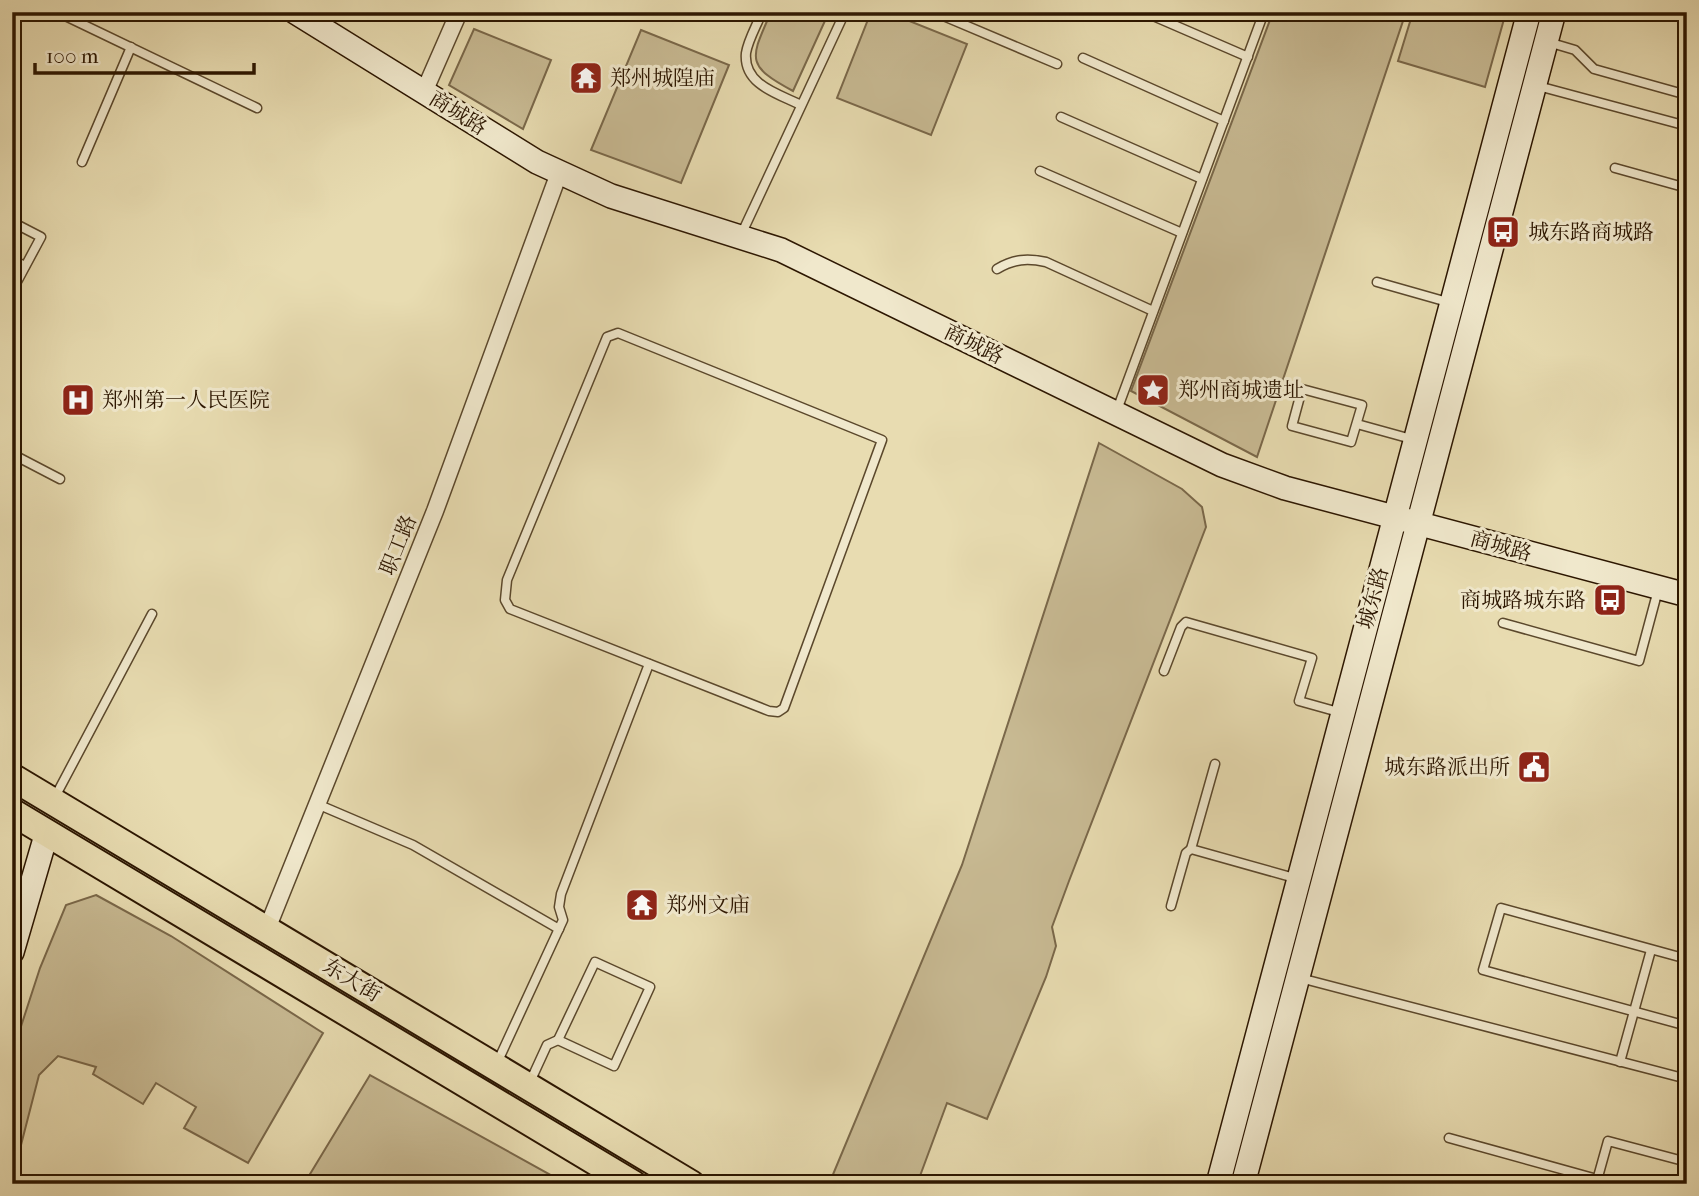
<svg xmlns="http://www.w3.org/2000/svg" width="1699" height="1196" font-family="'IM FELL French Canon','Noto Serif SC',serif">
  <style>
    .green { fill: #c8ba93; stroke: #7a684a; stroke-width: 2 }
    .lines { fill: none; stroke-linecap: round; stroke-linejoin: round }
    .lane-casing { stroke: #5b482c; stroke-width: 11 }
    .street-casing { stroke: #5b482c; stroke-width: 19 }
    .secondary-casing { stroke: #2c1600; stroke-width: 26 }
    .primary-casing { stroke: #2c1600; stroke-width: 30 }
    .lane { stroke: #f0e8cc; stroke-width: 8 }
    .street { stroke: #f0e8cc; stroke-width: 16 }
    .secondary { stroke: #f0e8cc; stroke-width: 23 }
    .primary { stroke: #e8dcb1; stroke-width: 26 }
    .labels { text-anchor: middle; stroke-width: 6; stroke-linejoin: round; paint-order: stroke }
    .poi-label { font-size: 21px; fill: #2c1600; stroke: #f0e8cc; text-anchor: start }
    .street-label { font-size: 21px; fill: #2c1600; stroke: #f0e8cc }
  </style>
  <rect width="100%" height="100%" fill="#e8dcb1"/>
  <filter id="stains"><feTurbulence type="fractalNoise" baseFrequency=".00286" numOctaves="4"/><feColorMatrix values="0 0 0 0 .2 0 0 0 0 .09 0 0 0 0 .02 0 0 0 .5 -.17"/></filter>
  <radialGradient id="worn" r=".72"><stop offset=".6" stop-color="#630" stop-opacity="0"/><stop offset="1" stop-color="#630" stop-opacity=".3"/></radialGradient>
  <g class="green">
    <path d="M771,12H829L793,91C744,65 751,58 771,12Z"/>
    <polygon points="871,12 887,12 967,44 931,135 837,98"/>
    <polygon points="1273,12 1406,12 1257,457 1131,391"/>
    <polygon points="1413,12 1506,12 1485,87 1398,61"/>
    <polygon points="474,29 551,60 523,129 449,85"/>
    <polygon points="641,30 729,65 681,183 591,150"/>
    <polygon points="1099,443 1182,489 1202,507 1206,527 1069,881 1052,927 1056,946 1046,977 987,1119 947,1103 917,1184 829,1184 962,865"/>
    <polygon points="96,895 171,936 323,1033 248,1163 184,1128 196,1107 156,1083 143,1104 93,1074 96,1067 58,1056 39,1075 12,1180 12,1054 40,968 66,905"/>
    <polygon points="370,1075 567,1184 304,1184"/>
  </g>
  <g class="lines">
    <defs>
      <g id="lane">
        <polyline points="57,12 257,108"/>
        <path d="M762,12C757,25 748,40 746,53C743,85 779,94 801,105"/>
        <polyline points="934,12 1057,64"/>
        <polyline points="1144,12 1248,57"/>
        <polyline points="1548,42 1575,50 1594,69 1687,95"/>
        <polyline points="1083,58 1224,121"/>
        <polyline points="1538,86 1687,126"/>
        <polyline points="1061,117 1202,179"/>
        <polyline points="82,162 131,47"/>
        <polyline points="1615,168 1687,188"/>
        <polyline points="1040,171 1182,233"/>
        <polyline points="12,222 41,237 12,291"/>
        <polyline points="741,235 845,12"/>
        <polyline points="12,260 25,266"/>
        <path d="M997,269C1014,259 1027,258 1046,262L1153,311"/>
        <polyline points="1377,282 1451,303"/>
        <polygon points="618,333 882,440 784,708 778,712 769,711 510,609 505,600 507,580 607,337"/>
        <polygon points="1302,389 1362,405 1351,442 1292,426"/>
        <polyline points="1117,410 1264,12"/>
        <polyline points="1357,424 1415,440"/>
        <polyline points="12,454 60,479"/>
        <polyline points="1503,623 1639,661 1658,590"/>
        <polyline points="1164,671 1181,627 1186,622 1312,658 1299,701 1342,713"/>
        <polyline points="1215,764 1191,849 1298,879"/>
        <polyline points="55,797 152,614"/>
        <polyline points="317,804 413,845 559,929"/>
        <polyline points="1171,906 1186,853 1191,849"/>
        <polyline points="1687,959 1501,908 1483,970 1687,1026"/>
        <polygon points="595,962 650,987 614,1066 558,1040"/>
        <polyline points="1300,978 1687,1079"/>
        <polyline points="1620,1062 1651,950"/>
        <polyline points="497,1063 563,920 559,907 561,894 649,664"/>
        <polyline points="530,1082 547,1045 558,1040"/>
        <polyline points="1449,1138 1597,1179"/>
        <polyline points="1596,1184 1608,1141 1687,1162"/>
      </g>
      <g id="street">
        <polyline points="424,92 459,12"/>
        <polyline points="267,929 435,511 559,173"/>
      </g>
      <g id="secondary">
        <polyline points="295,12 537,162 611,196 781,250 1222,465 1285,488 1687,595"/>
        <polyline points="12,952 47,832"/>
        <polyline points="1218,1184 1529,12"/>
        <polyline points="1243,1184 1554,12"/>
      </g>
      <g id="primary">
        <polyline points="12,777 691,1184"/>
        <polyline points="12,812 633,1184"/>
      </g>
    </defs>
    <use href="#lane" class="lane-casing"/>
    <use href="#street" class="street-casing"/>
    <use href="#secondary" class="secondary-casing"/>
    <use href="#primary" class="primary-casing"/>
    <use href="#lane" class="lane"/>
    <use href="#street" class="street"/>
    <use href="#secondary" class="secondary"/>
    <use href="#primary" class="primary"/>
  </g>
  <defs>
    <symbol id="temple-square" viewBox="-11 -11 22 22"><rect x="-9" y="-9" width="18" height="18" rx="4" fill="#8f2418" stroke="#f0e8cc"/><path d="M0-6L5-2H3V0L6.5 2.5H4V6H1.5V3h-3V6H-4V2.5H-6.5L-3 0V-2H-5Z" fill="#fff"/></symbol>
    <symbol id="bus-square" viewBox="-11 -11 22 22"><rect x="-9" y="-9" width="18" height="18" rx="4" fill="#8f2418" stroke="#f0e8cc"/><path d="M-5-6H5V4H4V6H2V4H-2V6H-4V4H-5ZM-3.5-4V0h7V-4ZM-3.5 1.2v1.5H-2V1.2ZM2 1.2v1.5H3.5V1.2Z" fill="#fff"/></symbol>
    <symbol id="sight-square" viewBox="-11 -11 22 22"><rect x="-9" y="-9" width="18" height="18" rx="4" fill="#8f2418" stroke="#f0e8cc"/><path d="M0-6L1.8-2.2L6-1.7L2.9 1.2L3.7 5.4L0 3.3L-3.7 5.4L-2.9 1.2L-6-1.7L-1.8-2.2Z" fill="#fff"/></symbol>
    <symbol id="hospital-square" viewBox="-11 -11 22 22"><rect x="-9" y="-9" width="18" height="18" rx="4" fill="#8f2418" stroke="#f0e8cc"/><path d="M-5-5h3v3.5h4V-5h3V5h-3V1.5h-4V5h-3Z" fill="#fff"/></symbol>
    <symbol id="civic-square" viewBox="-11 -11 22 22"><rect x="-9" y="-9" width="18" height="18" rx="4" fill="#8f2418" stroke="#f0e8cc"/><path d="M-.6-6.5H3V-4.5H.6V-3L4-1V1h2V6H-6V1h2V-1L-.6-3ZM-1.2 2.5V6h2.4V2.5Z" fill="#fff"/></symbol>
  </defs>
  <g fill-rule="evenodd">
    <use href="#temple-square" x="567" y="59" width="38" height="38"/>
    <use href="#bus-square" x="1484" y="213" width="38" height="38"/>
    <use href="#sight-square" x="1134" y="371" width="38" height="38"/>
    <use href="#hospital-square" x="59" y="381" width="38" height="38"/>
    <use href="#bus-square" x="1591" y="581" width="38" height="38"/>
    <use href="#civic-square" x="1515" y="748" width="38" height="38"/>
    <use href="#temple-square" x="623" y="886" width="38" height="38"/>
  </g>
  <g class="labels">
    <g class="poi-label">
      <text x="610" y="85">郑州城隍庙</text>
      <text x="1528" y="239">城东路商城路</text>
      <text x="1178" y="397">郑州商城遗址</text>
      <text x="102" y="407">郑州第一人民医院</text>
      <text x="1586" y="607" text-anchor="end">商城路城东路</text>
      <text x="1510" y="774" text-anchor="end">城东路派出所</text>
      <text x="666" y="912">郑州文庙</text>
    </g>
    <g class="street-label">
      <text transform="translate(458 113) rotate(32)" y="7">商城路</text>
      <text transform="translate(974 344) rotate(26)" y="7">商城路</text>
      <text transform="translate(398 545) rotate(-68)" y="7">职工路</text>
      <text transform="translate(1501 546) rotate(15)" y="7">商城路</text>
      <text transform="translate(1373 598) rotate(-75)" y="7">城东路</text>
      <text transform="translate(352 980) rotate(31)" y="7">东大街</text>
    </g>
  </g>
  <rect width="1699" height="1196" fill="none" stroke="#e8dcb1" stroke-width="42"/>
  <rect x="14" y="14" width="1671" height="1168" fill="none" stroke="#2c1600" stroke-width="3.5"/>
  <rect x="21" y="21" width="1657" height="1154" fill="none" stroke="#2c1600" stroke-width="2"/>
  <path d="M35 63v10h219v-10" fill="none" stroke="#2c1600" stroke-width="3.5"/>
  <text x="46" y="63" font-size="21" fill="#2c1600" stroke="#f0e8cc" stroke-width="5" paint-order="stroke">100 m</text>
  <rect width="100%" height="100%" filter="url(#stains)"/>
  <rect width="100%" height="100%" fill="url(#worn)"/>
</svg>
